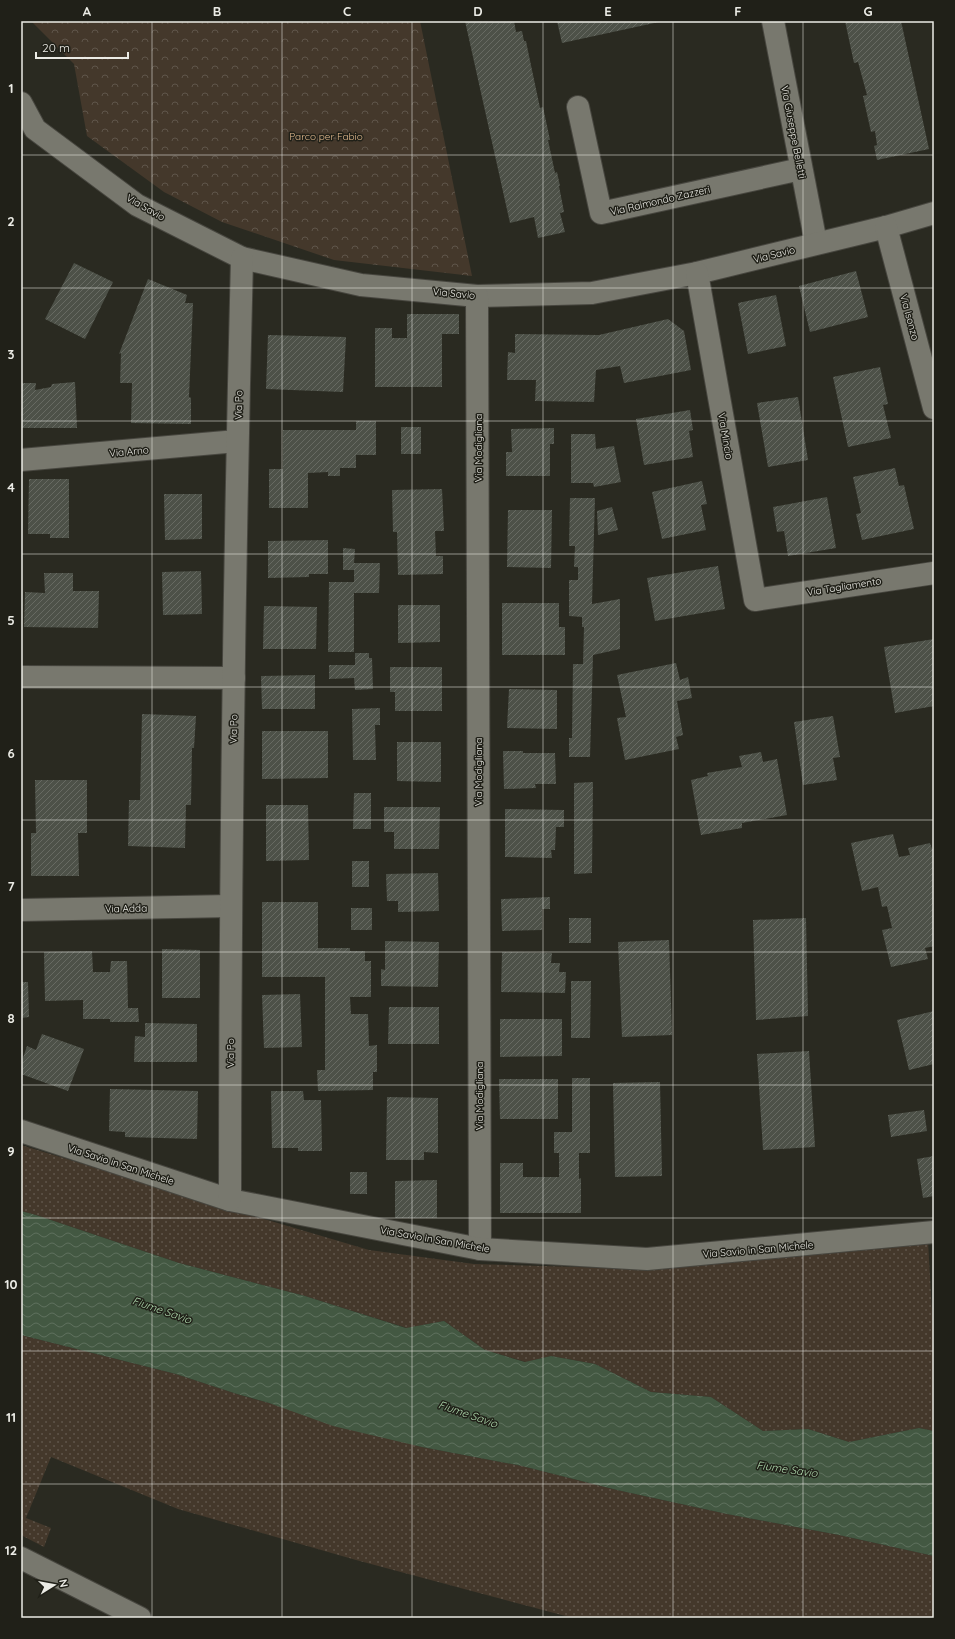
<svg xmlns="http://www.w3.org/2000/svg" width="955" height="1639" font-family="Quicksand,sans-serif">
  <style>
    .grass { fill: url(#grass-dots) }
    .park { fill: url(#park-crowns) }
    .water { fill: url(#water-waves) }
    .building { fill: url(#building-hatch) }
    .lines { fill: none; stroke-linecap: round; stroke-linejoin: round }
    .minor-casing { stroke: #47463f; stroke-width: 24 }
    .minor { stroke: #78786e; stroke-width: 22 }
    .grid { fill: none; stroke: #ebebe5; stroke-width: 1; stroke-opacity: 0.55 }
    .labels { text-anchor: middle; stroke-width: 3; stroke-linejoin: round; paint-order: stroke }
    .street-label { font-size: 10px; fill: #ebebe5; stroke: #202018 }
    .park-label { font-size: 10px; fill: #e5bc90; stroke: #202018 }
    .water-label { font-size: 11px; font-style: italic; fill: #add7ac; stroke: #202018 }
    .neatline { fill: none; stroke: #ebebe5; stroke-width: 1.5 }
    .grid-label { font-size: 13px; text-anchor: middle; font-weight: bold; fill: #ebebe5 }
  </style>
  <defs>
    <pattern id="grass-dots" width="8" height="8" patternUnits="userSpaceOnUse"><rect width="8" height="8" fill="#44382b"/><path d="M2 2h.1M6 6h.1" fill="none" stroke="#5f554a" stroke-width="1.8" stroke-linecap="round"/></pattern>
    <pattern id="park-crowns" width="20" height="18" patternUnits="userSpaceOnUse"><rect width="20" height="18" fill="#44382b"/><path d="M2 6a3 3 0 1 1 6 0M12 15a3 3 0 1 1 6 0" fill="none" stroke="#5f554a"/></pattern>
    <pattern id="water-waves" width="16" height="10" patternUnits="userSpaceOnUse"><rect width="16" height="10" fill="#435842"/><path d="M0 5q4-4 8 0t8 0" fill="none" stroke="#5e705d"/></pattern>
    <pattern id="building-hatch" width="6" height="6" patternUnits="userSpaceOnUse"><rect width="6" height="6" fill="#4d5148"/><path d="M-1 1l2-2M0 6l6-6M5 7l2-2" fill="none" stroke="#676a62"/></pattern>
  </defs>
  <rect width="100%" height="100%" fill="#2a2a21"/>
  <g class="grass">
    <polygon points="21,1145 227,1208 369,1250 474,1264 644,1269 928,1241 934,1348 934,1431 919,1428 849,1442 808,1429 763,1431 711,1397 651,1392 595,1364 551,1356 526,1362 485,1350 444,1321 407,1328 305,1296 179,1263 36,1215 21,1211"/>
    <polygon points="21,1335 176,1374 237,1394 422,1447 522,1466 617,1490 727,1514 839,1535 934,1556 934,1618 573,1618 356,1560 178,1509 51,1457 26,1518 51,1528 44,1547 21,1535"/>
  </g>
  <polygon class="park" points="31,21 420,21 472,276 334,260 222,222 164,192 87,136 74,64"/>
  <polygon class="water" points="21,1211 36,1215 179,1263 305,1296 406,1328 444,1321 485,1350 525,1362 551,1356 595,1364 651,1392 711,1397 763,1431 808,1429 849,1442 919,1428 934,1431 934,1556 839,1535 727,1514 617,1490 522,1466 422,1447 333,1426 269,1403 237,1394 176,1374 21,1335"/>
  <g class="building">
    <polygon points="465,21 514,21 516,32 522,31 524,41 526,41 528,51 540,108 543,107 550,140 548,140 555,173 557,172 560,186 559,186 564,212 560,213 565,232 538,238 534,217 510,223"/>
    <polygon points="557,21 659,21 659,22 562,43"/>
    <polygon points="845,21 901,21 929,149 877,160 874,146 877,145 875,131 871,132 863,96 867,95 858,62 854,63"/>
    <polygon points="74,263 113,282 85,339 45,319"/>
    <polygon points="856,271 868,317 810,332 799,286"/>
    <polygon points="148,279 187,295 185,303 193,303 189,397 191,398 191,424 131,423 132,383 120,383 121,353 119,354"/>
    <polygon points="776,295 786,346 748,354 738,303"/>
    <polygon points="407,314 459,314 459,334 442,334 442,387 375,387 375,328 392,328 392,338 407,338"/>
    <polygon points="668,319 684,331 691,370 624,383 620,366 596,370 594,402 535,401 536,380 507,380 508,352 515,353 515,334 599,335"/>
    <polygon points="268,335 346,337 343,392 266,389"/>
    <polygon points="880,367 888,404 883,405 891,438 848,447 833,377"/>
    <polygon points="75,382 77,428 21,428 21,383 36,383 35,390 51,387 52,384"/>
    <polygon points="798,397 808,460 768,467 757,403"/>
    <polygon points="690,410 693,430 689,431 693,457 644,465 636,419"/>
    <polygon points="356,421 376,421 376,455 356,455 356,468 340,468 340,476 328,476 328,472 308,473 308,508 269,508 269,469 283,469 283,430 356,430"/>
    <rect x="401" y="427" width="20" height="27"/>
    <polygon points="554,428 554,444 550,444 550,476 506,476 506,452 512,452 511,429"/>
    <polygon points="571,434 595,434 596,449 614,446 621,482 594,487 593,483 571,483"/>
    <polygon points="895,468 899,486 904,485 914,529 862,540 856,514 861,513 853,477"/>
    <polygon points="29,479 69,479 69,538 50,538 50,534 28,534"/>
    <polygon points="702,481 707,504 701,505 706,530 662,539 652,492"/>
    <polygon points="442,489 444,531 435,531 436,556 443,556 443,574 398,575 397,532 393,532 392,490"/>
    <polygon points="164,494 202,494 202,539 165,540"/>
    <polygon points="827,497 836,548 788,556 784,531 777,532 773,507"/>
    <polygon points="570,498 595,498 592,604 620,599 620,649 593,655 590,757 569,757 569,738 572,738 573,664 583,664 584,627 582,627 582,617 569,616 569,580 578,580 578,567 574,567 575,546 569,546"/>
    <polygon points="612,507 618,530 598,535 597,511"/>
    <polygon points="508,510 552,510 551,568 507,567"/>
    <polygon points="328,540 328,574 309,574 309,577 268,578 268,541"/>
    <polygon points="343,548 355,549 354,563 380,563 379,593 354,593 354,652 328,652 329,582 354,582 354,570 343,570"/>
    <polygon points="718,566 725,609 655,621 647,578"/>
    <polygon points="201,571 202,614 163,615 162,572"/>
    <polygon points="44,573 73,573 73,591 99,591 98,628 24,627 25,592 45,593"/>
    <polygon points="502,603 559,603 559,627 565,627 565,655 502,655"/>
    <polygon points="398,605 440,605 440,642 398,643"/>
    <polygon points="264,606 317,607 316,649 263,649"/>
    <polygon points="934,639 934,706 895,713 884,647"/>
    <polygon points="355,653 369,653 369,658 372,658 373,689 355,690 354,678 329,679 329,665 355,665"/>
    <polygon points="676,663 680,680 688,677 692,698 677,701 683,735 676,737 679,749 625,760 617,718 626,717 617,675"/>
    <polygon points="390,667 442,667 442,711 395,711 395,692 390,692"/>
    <polygon points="315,675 315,709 262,709 261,676"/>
    <polygon points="509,689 557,690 557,729 507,728"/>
    <polygon points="380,708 380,725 375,725 376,760 353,760 352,709"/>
    <polygon points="142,714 196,716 194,748 192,748 191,805 186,805 185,848 128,846 129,800 140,800"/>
    <polygon points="833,716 840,757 833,758 837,780 803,785 794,722"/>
    <polygon points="262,731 328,731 328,778 262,779"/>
    <polygon points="397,742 441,742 441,782 397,781"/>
    <polygon points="503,751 523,751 523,753 555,753 556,784 535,784 536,788 504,789"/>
    <polygon points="761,752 763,762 777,759 787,815 742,823 742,828 701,835 691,780 708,776 707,773 742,767 739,756"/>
    <polygon points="35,780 87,780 87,833 78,833 79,876 31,876 31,833 36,833"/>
    <polygon points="593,782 592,873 574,874 574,783"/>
    <polygon points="354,793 371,793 371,829 353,829"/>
    <polygon points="266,805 308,805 309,860 266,861"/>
    <polygon points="384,807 440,807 439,849 394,849 394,832 384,832"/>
    <polygon points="505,809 564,810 564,827 556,827 555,850 551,850 552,858 505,857"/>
    <polygon points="893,834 899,857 910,855 908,848 930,843 932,849 934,849 934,904 932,904 934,914 934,946 925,948 928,959 891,967 882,930 892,928 887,906 882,907 878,887 862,891 851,843"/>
    <rect x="352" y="861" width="17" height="26"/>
    <polygon points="438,873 439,911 398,912 398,901 387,901 386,874"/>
    <polygon points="550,897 550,909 542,909 542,930 502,931 501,899"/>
    <polygon points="262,902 318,902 318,948 350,948 350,951 365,951 365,961 371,961 371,997 350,997 351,1014 368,1014 369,1046 377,1045 377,1072 373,1072 373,1090 318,1091 317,1070 325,1070 325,977 262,977"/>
    <rect x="351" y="908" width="21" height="22"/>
    <rect x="569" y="918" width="22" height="25"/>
    <polygon points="806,918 808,1016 756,1020 753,920"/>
    <polygon points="669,940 672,1035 622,1037 618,942"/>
    <polygon points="385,941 439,942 438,987 381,986 381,969 385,970"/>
    <polygon points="162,949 200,950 200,998 162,998"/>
    <polygon points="92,951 93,972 110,972 111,961 127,961 128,1008 138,1008 139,1022 110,1022 110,1019 83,1019 83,1000 45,1001 44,952"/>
    <polygon points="502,952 552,953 551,963 560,963 559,972 566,972 565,993 501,992"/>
    <polygon points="571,981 591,981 590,1038 571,1038"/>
    <polygon points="21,982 28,982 29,1017 21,1018"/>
    <polygon points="300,994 302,1047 264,1048 262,995"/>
    <polygon points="389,1007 439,1007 439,1044 388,1044"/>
    <polygon points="934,1011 934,1064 909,1070 897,1020"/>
    <polygon points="500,1019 562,1019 562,1056 500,1057"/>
    <polygon points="145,1023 197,1024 197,1062 134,1062 135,1036 145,1037"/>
    <polygon points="42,1034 84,1049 68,1091 21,1074 21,1064 27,1046 36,1050"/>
    <polygon points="809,1051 815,1147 763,1150 757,1054"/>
    <polygon points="572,1078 590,1078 590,1153 579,1153 579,1179 581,1178 581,1213 500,1213 500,1163 523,1163 523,1177 559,1177 559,1153 554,1153 554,1132 572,1132"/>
    <polygon points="499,1079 558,1079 558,1119 500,1119"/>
    <polygon points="660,1082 662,1176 615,1177 613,1083"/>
    <polygon points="110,1089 198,1091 197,1139 125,1137 125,1132 109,1131"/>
    <polygon points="271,1091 303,1091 304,1100 321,1100 322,1151 298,1151 298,1148 272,1148"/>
    <polygon points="387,1097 438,1098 438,1153 424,1152 424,1160 386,1160"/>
    <polygon points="924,1110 927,1131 891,1137 888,1115"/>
    <polygon points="934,1156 934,1196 923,1198 917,1159"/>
    <rect x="350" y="1172" width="17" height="22"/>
    <polygon points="437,1180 437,1218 395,1218 395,1181"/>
  </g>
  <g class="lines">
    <defs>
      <g id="minor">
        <polyline points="773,21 816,243"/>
        <polyline points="21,103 35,129 137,205 242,258 361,285 477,296 592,293 697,273 886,227 934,213"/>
        <polyline points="578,107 601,213 801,169"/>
        <polyline points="886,227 934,408"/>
        <polyline points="697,273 755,600 934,573"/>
        <polyline points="477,296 480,1249"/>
        <polyline points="21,460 237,441"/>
        <polyline points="21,677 234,678"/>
        <polyline points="21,910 230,906"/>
        <polyline points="21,1131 230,1200 480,1249 647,1259 934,1232"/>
        <path d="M230,1200C230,886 234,572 242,258"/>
        <polyline points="21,1558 140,1618"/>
      </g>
    </defs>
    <use href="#minor" class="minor-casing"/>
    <use href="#minor" class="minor"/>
  </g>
  <path class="grid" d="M152,21V1618M282,21V1618M412,21V1618M543,21V1618M673,21V1618M803,21V1618M21,155H934M21,288H934M21,421H934M21,554H934M21,687H934M21,820H934M21,952H934M21,1085H934M21,1218H934M21,1351H934M21,1484H934"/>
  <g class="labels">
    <g class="street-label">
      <text transform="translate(794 132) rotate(79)" y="4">Via Giuseppe Belletti</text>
      <text transform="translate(660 200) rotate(-13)" y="4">Via Raimondo Zazzeri</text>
      <text transform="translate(146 207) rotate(30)" y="4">Via Savio</text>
      <text transform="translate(774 254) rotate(-14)" y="4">Via Savio</text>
      <text transform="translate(454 293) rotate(6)" y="4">Via Savio</text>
      <text transform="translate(910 317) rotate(75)" y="4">Via Isonzo</text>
      <text transform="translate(238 405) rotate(-89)" y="4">Via Po</text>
      <text transform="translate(726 436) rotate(80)" y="4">Via Mincio</text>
      <text transform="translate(478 448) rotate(-90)" y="4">Via Modigliana</text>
      <text transform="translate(129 451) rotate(-5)" y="4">Via Arno</text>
      <text transform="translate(844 586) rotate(-9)" y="4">Via Tagliamento</text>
      <text transform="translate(233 729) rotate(-89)" y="4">Via Po</text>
      <text transform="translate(478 772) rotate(-90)" y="4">Via Modigliana</text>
      <text transform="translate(126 908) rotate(-1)" y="4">Via Adda</text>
      <text transform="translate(230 1053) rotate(-90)" y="4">Via Po</text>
      <text transform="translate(479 1096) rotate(-90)" y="4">Via Modigliana</text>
      <text transform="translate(121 1164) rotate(18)" y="4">Via Savio in San Michele</text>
      <text transform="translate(435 1239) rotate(10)" y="4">Via Savio in San Michele</text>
      <text transform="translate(758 1249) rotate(-5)" y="4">Via Savio in San Michele</text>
    </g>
    <g class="park-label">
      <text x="326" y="140">Parco per Fabio</text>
    </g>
    <g class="water-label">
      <text transform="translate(162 1310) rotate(19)" y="4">Fiume Savio</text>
      <text transform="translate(468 1414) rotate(19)" y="4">Fiume Savio</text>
      <text transform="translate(787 1469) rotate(8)" y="4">Fiume Savio</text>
    </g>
  </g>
  <rect width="955" height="1639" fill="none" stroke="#202018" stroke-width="44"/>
  <g transform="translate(54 1585) rotate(79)" stroke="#202018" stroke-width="3" paint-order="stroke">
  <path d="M0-3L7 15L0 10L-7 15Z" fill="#ebebe5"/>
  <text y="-6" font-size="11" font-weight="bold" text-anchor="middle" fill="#ebebe5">N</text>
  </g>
  <path d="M36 52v6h92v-6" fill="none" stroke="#ebebe5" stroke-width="2"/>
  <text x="42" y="52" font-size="12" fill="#ebebe5" stroke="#202018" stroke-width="3" paint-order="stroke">20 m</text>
  <rect x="22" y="22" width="911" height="1595" class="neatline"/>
  <g class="grid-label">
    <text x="87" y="16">A</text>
    <text x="217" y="16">B</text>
    <text x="347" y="16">C</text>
    <text x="478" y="16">D</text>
    <text x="608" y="16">E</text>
    <text x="738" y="16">F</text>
    <text x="868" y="16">G</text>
    <text x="11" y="93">1</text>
    <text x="11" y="226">2</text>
    <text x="11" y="359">3</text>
    <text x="11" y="492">4</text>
    <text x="11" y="625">5</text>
    <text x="11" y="758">6</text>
    <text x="11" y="891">7</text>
    <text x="11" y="1023">8</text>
    <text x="11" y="1156">9</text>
    <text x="11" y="1289">10</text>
    <text x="11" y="1422">11</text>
    <text x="11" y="1555">12</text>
  </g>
</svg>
